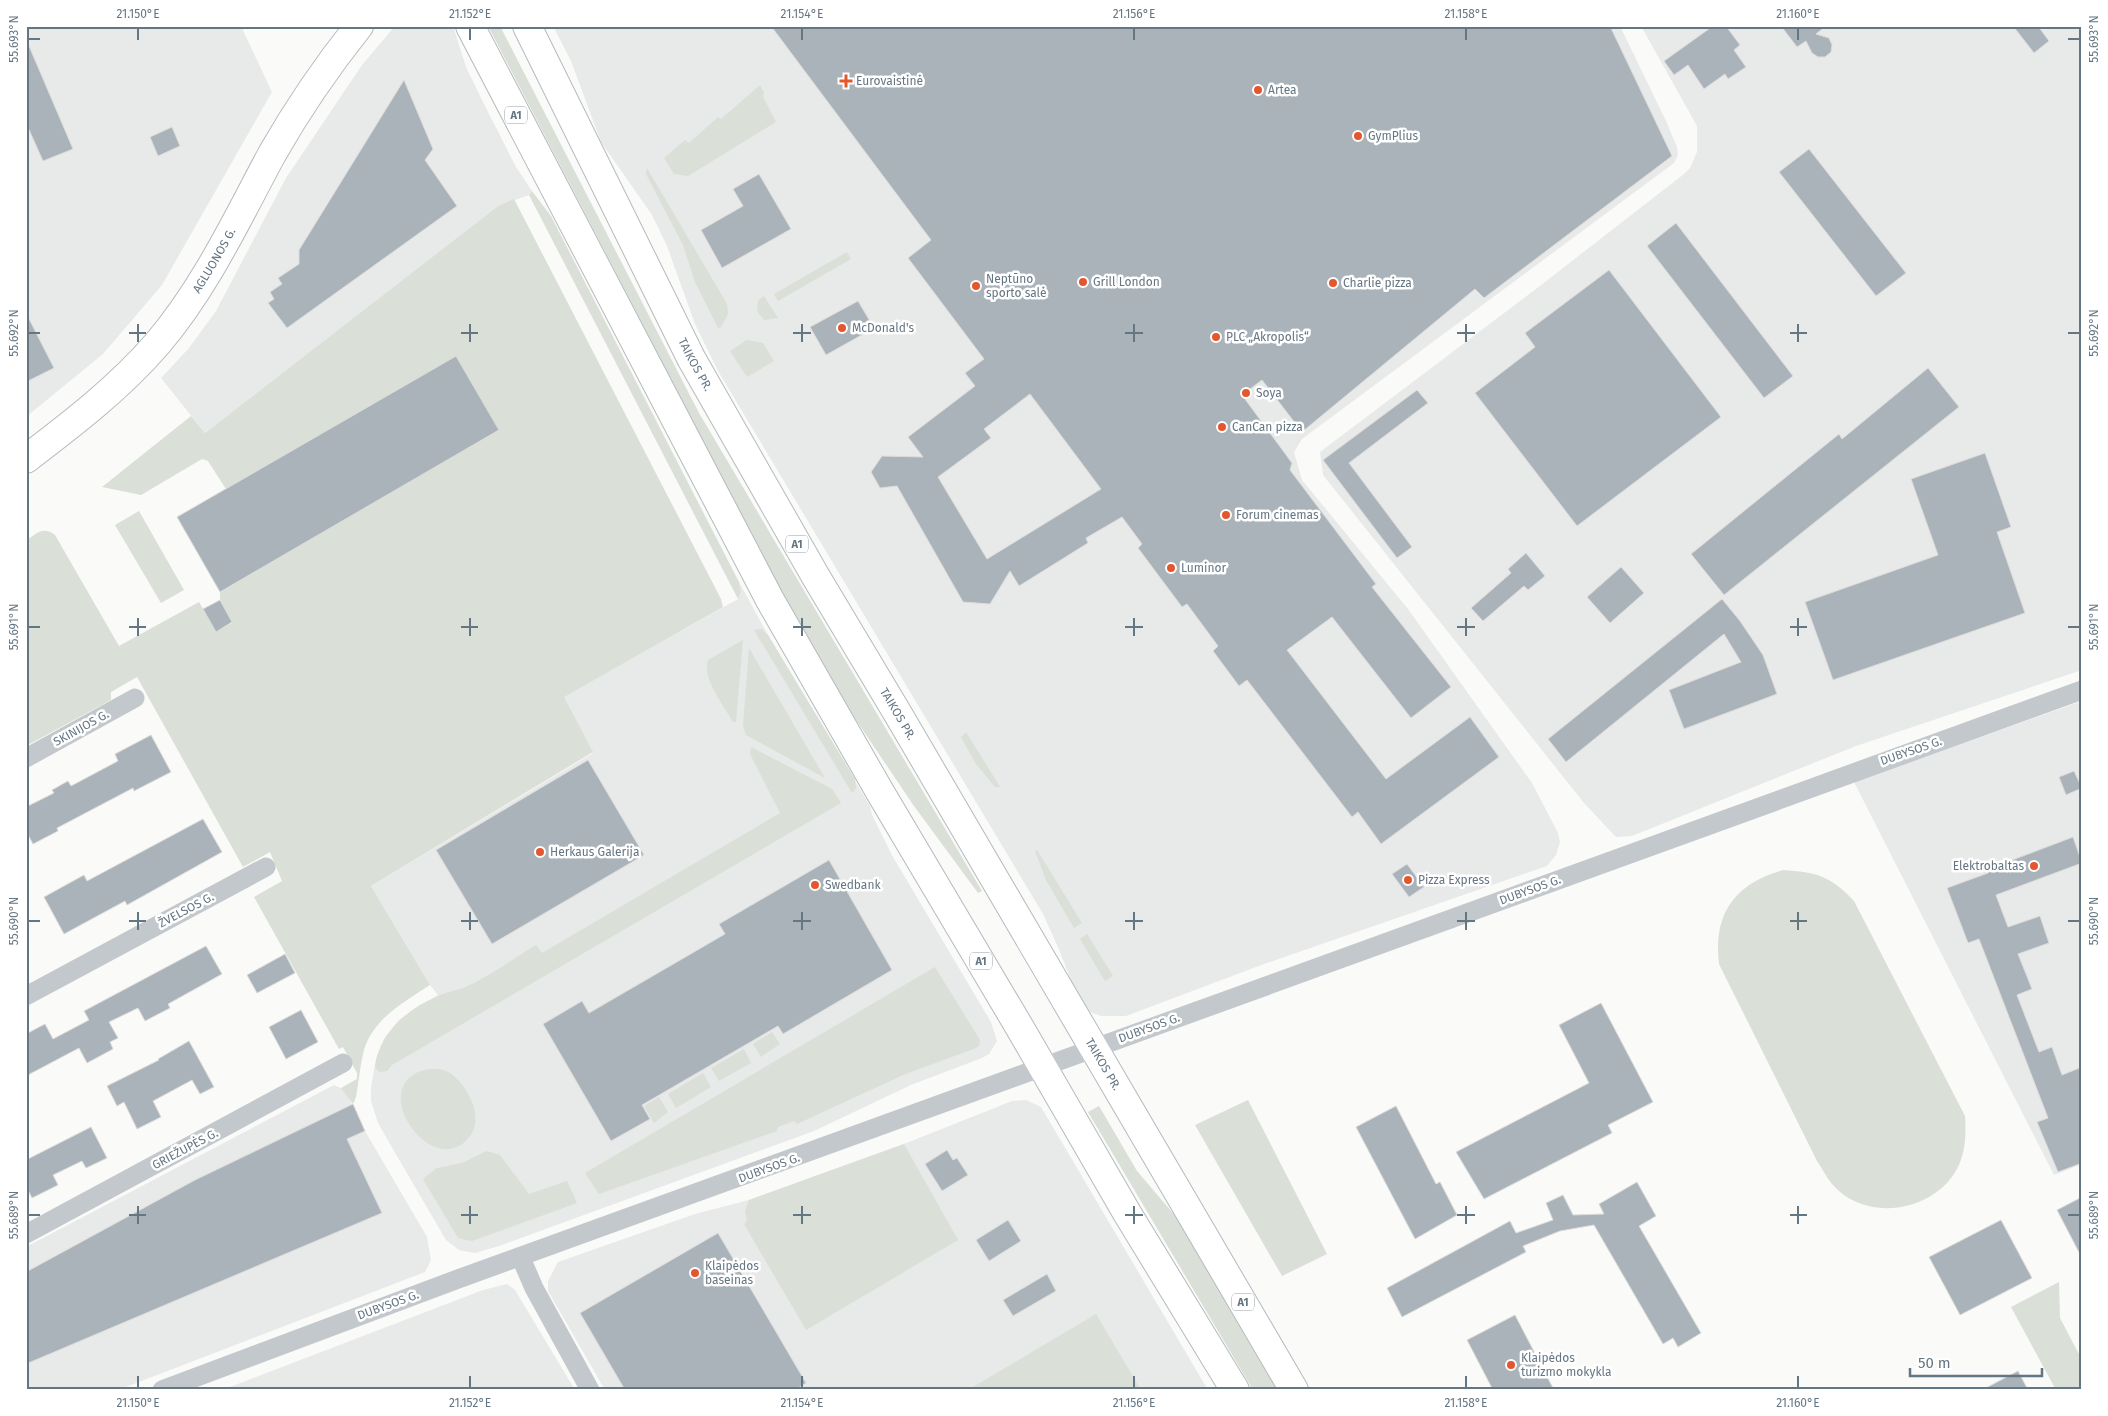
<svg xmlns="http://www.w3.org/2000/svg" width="2108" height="1416" font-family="'Fira Sans',sans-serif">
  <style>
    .built { fill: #e8e9e9 }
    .green { fill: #dadfd7 }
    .building { fill: #aab3b9; stroke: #dcdcda; fill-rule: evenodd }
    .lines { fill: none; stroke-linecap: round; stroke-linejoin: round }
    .secondary-casing { stroke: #b3babf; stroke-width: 30 }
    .primary-casing { stroke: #b5babe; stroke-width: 30 }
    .street { stroke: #c3c8cc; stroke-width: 19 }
    .secondary { stroke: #fff; stroke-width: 28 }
    .primary { stroke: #fff; stroke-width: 28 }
    .ticks { fill: none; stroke: #657683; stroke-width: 2 }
    .poi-dot { fill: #e4572e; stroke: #fff; stroke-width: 2 }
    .labels { text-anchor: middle; stroke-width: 5; stroke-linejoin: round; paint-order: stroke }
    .shield { fill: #fff; stroke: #939fa8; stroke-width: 1 }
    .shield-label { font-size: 11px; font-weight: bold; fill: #657683 }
    .poi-label { font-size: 12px; fill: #657683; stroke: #fff; text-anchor: start }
    .street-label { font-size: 12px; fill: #657683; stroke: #fff }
    .neatline { fill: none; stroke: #657683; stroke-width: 2 }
    .ticks-label { font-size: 12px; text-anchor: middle; fill: #657683 }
  </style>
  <rect width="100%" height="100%" fill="#fafaf8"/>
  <g class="built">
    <polygon points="26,26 241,26 272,92 162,285 103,354 26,417"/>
    <polygon points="395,26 453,26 466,67 481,98 516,167 532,191 529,195 498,206 205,433 161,378 189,348 216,311 286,178 362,65"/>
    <polygon points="553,26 1620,26 1666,121 1677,147 1678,155 1674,163 1302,439 1294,452 1302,480 1408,609 1532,783 1558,833 1560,842 1556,855 1547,866 1264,964 1126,1016 1101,1016 1090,1012 1080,1003 1058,947 1043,914 718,371 695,324 667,246 652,215 601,142 571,61"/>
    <polygon points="1641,26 2082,26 2082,670 1856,746 1632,836 1616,837 1584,803 1323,475 1320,452 1536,289 1684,174 1690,168 1697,152 1697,126"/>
    <polygon points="739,582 768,635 870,806 872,815 893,857 991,1022 997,1041 989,1054 982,1058 911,1085 814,1131 499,1246 475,1253 459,1250 446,1240 390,1144 378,1123 371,1101 371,1087 376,1059 385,1037 400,1019 438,995 430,985 371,886 593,753 563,697 738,599 741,592"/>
    <polygon points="2082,701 2082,1164 2054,1175 1854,782"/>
    <polygon points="334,1085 345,1090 365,1131 427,1237 431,1260 425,1272 118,1390 26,1390 26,1247"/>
    <polygon points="1026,1100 1041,1107 1208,1390 605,1390 548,1291 548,1281 558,1262 695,1214 749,1200 904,1144 1012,1101"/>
    <polygon points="507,1284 515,1290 575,1390 222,1390 483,1290"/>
  </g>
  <g class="green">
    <polygon points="488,26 500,26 699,413 982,891 978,893 914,806 852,714 782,593"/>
    <polygon points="760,85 764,92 763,97 776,122 688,176 674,174 664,158 685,140 689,143 718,117 721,119"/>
    <polygon points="647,168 727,304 728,314 721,327 718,328 695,282 683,245 646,174"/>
    <polygon points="532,191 551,216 739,582 741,592 738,599 529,195"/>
    <path d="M514,199L721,599L723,607L564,697L593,752L371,886L430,985C404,1002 373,1019 364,1050C360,1065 359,1081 356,1097L353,1104L341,1088L357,1079V1073L343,1047L339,1049L254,897L282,881L270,852L243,867L137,677L111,692V700L26,746V541C37,533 43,526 55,535L119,646L199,602L216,631L232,623L220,600V592L499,430L456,356L226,489L208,461L202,459L141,495L102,487L191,416L205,433L498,206Z"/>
    <polygon points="847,252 851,259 778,301 774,294"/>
    <polygon points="764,296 778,318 764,320 757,311 758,301"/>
    <polygon points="747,340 763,343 774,361 747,377 730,351"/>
    <polygon points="139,511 184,590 161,603 115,525"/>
    <polygon points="762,629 768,635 855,779 856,788 852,793 754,630"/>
    <path d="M743,640L736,722H733C725,707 701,677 708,660Z"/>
    <polygon points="749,648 825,778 746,735 743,725"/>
    <polygon points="966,732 1000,787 995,787 976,764 961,737"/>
    <path d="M751,747L832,789L841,803L392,1065L387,1071L379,1072L375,1067C379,1033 407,1009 438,996C446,992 455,991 463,988C487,978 514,958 536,945L542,953L780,813L750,754Z"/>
    <polygon points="1037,850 1082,923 1074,928 1046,880 1035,851"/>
    <path d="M1783,870C1816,872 1831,876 1854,901L1965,1116C1966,1132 1966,1149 1959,1165C1937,1212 1866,1224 1832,1184C1826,1177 1822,1168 1817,1161L1719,964C1713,914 1734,884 1783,870Z"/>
    <polygon points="1087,934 1113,976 1105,981 1080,939"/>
    <polygon points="935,967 980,1040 979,1046 976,1048 903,1075 797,1124 794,1121 778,1127 777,1131 599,1194 585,1173"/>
    <polygon points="772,1032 780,1044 761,1057 753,1044"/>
    <polygon points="744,1049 751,1063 719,1081 711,1068"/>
    <path d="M428,1069C435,1069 443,1068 450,1073C466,1084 483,1114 472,1133C437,1189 360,1083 428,1069Z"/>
    <polygon points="703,1073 711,1087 676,1108 668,1094"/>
    <polygon points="659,1097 668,1112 654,1123 644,1106"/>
    <polygon points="1248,1100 1327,1254 1282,1276 1195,1125"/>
    <polygon points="1099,1106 1137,1171 1178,1219 1279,1390 1253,1390 1088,1112"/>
    <polygon points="904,1144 958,1240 806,1330 744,1224 747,1221 745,1211 749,1200"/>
    <polygon points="487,1151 500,1155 529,1194 567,1181 577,1203 472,1241 458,1238 423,1179 437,1168 462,1163"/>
    <polygon points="2059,1282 2060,1318 2082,1360 2082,1390 2056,1390 2011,1307"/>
    <polygon points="1096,1314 1141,1390 968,1390"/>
  </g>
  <g class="building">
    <path d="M771,26H1610L1672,156L1484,298L1475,289L1302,432L1262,380L1242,395L1292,463L1290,470L1376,584L1372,587L1451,687L1411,718L1332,617L1287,650L1386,779L1470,717L1499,757L1381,844L1358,812L1352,817L1247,680L1239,686L1213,651L1218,646L1187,604L1182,607L1138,548L1142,544L1122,517L1086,538L1088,543L1019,586L1010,571L990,604L963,602L897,486L880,488L871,472L882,456L923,457L908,437L975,386L965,373L984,359L908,258L931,240ZM1030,394L1101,489L987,559L938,477L991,438L984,429Z"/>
    <polygon points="1713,26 1726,26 1740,45 1734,50 1746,67 1728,79 1725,74 1704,89 1688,65 1674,75 1664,61"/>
    <polygon points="1781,26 1826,26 1816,34 1829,38 1832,45 1831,52 1825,57 1818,57 1812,53 1806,41 1797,47"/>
    <polygon points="2013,26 2038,26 2049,41 2034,53"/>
    <polygon points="26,39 73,149 43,161 26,123"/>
    <polygon points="404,80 433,149 425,160 457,206 287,328 268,303 274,299 270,292 282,284 278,278 299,264 299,250"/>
    <polygon points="172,127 180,146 158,156 150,137"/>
    <polygon points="1809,149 1906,273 1876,296 1779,172"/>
    <polygon points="759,174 791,229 722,268 701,230 743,206 733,189"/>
    <polygon points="1676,223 1793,376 1764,398 1647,246"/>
    <polygon points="1609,270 1721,417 1577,526 1475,393 1535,347 1525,333"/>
    <polygon points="858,301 874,328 826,355 810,327"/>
    <polygon points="26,313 54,368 26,382"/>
    <polygon points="456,356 499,430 220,592 177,517"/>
    <polygon points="1928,368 1959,407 1724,595 1691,554 1839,434 1842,439"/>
    <polygon points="1417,390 1428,403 1349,463 1412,547 1397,558 1323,460"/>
    <polygon points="1985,453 2011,527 1997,532 2025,613 1833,680 1805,602 1938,555 1911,479"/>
    <polygon points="1526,553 1545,576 1528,590 1524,586 1483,621 1471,608 1511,573 1508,569"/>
    <polygon points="1621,567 1644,593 1610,623 1587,597"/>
    <polygon points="1722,599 1740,621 1763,655 1777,694 1684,729 1669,690 1741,662 1724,634 1566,762 1548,739"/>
    <polygon points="220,600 232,622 216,632 203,609"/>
    <polygon points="151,735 171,772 134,791 133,788 57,828 58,831 33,844 26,831 26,807 54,793 52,790 68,781 71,786 118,761 115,754"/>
    <polygon points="588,760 644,855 492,944 436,850"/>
    <polygon points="2074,771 2082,788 2066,795 2059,777"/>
    <polygon points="203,819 222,852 127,905 125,901 64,934 44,897 84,875 87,881"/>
    <polygon points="2073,837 2082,863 1996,895 2008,927 2040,916 2049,943 2018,954 2032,989 2017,995 2039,1052 2052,1047 2062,1075 2082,1067 2082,1163 2058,1172 2037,1122 2048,1118 1979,939 1968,943 1947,888 1988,873 1986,870"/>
    <polygon points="829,860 892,970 783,1034 778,1026 642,1105 650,1119 611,1141 543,1024 582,1001 589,1013 725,934 719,924"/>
    <polygon points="1407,864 1424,887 1409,897 1392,874"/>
    <polygon points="206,946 222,974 168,1004 170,1008 145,1021 138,1008 109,1022 118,1038 110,1042 113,1049 87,1063 79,1048 26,1076 26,1034 45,1024 53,1039 89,1020 84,1011"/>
    <polygon points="285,954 295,973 257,993 247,975"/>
    <polygon points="1601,1003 1653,1102 1608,1125 1612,1133 1484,1199 1456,1152 1589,1083 1559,1025"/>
    <polygon points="301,1010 318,1042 286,1059 269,1027"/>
    <polygon points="189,1041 214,1087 200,1094 192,1080 153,1101 161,1117 137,1129 124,1102 117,1106 107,1086 159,1060 158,1059"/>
    <polygon points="353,1104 365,1131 347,1139 382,1213 26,1364 26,1272 195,1180"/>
    <polygon points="1396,1106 1436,1184 1440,1182 1457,1215 1415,1239 1356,1127"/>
    <polygon points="91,1127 107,1158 86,1168 82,1161 53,1175 58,1185 32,1198 26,1186 26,1160"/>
    <polygon points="947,1150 953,1160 957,1158 968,1175 942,1191 925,1164"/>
    <polygon points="1637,1182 1656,1216 1639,1226 1701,1333 1678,1347 1673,1338 1663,1344 1594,1225 1560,1231 1523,1246 1526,1252 1402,1317 1387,1288 1510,1221 1516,1233 1553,1220 1546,1203 1563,1195 1573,1215 1604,1214 1599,1204"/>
    <polygon points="2082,1197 2082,1258 2057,1210"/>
    <polygon points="1008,1220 1021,1241 989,1261 976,1240"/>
    <polygon points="2001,1220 2032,1278 1960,1315 1929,1257"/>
    <polygon points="718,1233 806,1383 795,1390 625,1390 580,1313"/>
    <polygon points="1047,1274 1056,1291 1013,1316 1003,1300"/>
    <polygon points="1515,1315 1554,1390 1493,1390 1467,1340"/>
    <polygon points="2018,1371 2028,1390 1982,1390"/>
  </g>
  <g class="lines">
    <defs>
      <g id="secondary">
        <path id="s1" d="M26,459C72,424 119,388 157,344C205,288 237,219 272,154C297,110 327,66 359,26"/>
      </g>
      <g id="primary">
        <polyline points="470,26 770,600 880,792 1020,1028 1127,1213 1235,1390"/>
        <path id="s2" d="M527,26L691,358L816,577L898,714L1294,1390"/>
      </g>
    </defs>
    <use href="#secondary" class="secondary-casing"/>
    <use href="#primary" class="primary-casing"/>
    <g class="street">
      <polyline points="26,758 135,698"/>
      <polyline points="26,996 266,867"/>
      <polyline points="26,1234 343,1063"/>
      <polyline points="521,1258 534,1288 590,1390"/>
      <polyline points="162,1390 458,1279 2082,690"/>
    </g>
    <use href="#secondary" class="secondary"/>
    <use href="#primary" class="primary"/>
  </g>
  <path class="ticks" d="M138,28V40M470,28V40M802,28V40M1134,28V40M1466,28V40M1798,28V40M28,39H40M2068,39H2080M138,324V342M470,324V342M802,324V342M1134,324V342M1466,324V342M1798,324V342M28,333H40M129,333H146M461,333H478M793,333H811M1125,333H1143M1457,333H1475M1790,333H1807M2068,333H2080M138,618V636M470,618V636M802,618V636M1134,618V636M1466,618V636M1798,618V636M28,627H40M129,627H146M461,627H478M793,627H811M1125,627H1143M1457,627H1475M1790,627H1807M2068,627H2080M138,912V930M470,912V930M802,912V930M1134,912V930M1466,912V930M1798,912V930M28,921H40M129,921H146M461,921H478M793,921H811M1125,921H1143M1457,921H1475M1790,921H1807M2068,921H2080M138,1206V1224M470,1206V1224M802,1206V1224M1134,1206V1224M1466,1206V1224M1798,1206V1224M28,1215H40M129,1215H146M461,1215H478M793,1215H811M1125,1215H1143M1457,1215H1475M1790,1215H1807M2068,1215H2080M138,1376V1388M470,1376V1388M802,1376V1388M1134,1376V1388M1466,1376V1388M1798,1376V1388"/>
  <g class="poi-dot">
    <path d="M843.5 73.5h5v5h5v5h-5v5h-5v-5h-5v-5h5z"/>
    <circle cx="1258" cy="90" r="5"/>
    <circle cx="1358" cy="136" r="5"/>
    <circle cx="1083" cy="282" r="5"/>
    <circle cx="1333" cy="283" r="5"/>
    <circle cx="976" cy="286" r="5"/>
    <circle cx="842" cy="328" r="5"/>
    <circle cx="1216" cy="337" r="5"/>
    <circle cx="1246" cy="393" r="5"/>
    <circle cx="1222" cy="427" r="5"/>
    <circle cx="1226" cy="515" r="5"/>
    <circle cx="1171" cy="568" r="5"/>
    <circle cx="540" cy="852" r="5"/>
    <circle cx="2034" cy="866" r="5"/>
    <circle cx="1408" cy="880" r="5"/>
    <circle cx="815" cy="885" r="5"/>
    <circle cx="695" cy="1273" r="5"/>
    <circle cx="1511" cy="1365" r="5"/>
  </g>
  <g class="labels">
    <g class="shield">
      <rect x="505" y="106.5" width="22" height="17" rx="4"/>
      <rect x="786" y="535.5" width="22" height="17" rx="4"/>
      <rect x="970" y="952.5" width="22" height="17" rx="4"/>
      <rect x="1232" y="1293.5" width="22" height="17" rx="4"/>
    </g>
    <g class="shield-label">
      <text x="516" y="119">A1</text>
      <text x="797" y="548">A1</text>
      <text x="981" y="965">A1</text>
      <text x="1243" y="1306">A1</text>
    </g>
    <g class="poi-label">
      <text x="856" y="85">Eurovaistinė</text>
      <text x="1268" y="94">Artea</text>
      <text x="1368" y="140">GymPlius</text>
      <text x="986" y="283">Neptūno<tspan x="986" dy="14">sporto salė</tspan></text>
      <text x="1093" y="286">Grill London</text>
      <text x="1343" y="287">Charlie pizza</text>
      <text x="852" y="332">McDonald's</text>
      <text x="1226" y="341">PLC „Akropolis“</text>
      <text x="1256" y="397">Soya</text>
      <text x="1232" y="431">CanCan pizza</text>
      <text x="1236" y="519">Forum cinemas</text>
      <text x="1181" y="572">Luminor</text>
      <text x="550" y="856">Herkaus Galerija</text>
      <text x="2024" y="870" text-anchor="end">Elektrobaltas</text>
      <text x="1418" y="884">Pizza Express</text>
      <text x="825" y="889">Swedbank</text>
      <text x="705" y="1270">Klaipėdos<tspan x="705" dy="14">baseinas</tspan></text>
      <text x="1521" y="1362">Klaipėdos<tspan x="1521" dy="14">turizmo mokykla</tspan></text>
    </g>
    <g class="street-label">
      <text dy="4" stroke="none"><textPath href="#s1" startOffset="276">AGLUONOS G.</textPath></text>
      <text dy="4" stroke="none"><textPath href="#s2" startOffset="378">TAIKOS PR.</textPath></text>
      <text dy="4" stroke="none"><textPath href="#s2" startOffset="782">TAIKOS PR.</textPath></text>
      <text transform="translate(81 728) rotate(-29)" y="4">SKINIJOS G.</text>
      <text transform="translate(1911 751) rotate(-19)" y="4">DUBYSOS G.</text>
      <text transform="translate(1530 890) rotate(-20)" y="4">DUBYSOS G.</text>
      <text transform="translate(186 910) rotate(-28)" y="4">ŽVELSOS G.</text>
      <text transform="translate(1149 1028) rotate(-20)" y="4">DUBYSOS G.</text>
      <text dy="4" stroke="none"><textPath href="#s2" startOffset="1188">TAIKOS PR.</textPath></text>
      <text transform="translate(185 1149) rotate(-28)" y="4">GRIEŽUPĖS G.</text>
      <text transform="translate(769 1168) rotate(-20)" y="4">DUBYSOS G.</text>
      <text transform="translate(388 1305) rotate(-20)" y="4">DUBYSOS G.</text>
    </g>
  </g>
  <rect width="2108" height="1416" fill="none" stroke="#ffffff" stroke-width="55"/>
  <path d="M1910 1368v8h132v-8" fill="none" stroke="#657683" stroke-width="2.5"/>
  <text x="1918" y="1368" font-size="15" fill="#657683" stroke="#ffffff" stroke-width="4" paint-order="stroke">50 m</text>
  <rect x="28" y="28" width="2052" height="1360" class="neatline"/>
  <g class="ticks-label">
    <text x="138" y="18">21.150°E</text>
    <text x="470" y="18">21.152°E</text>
    <text x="802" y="18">21.154°E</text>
    <text x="1134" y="18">21.156°E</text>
    <text x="1466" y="18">21.158°E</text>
    <text x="1798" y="18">21.160°E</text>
    <text transform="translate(14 39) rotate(-90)" y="4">55.693°N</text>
    <text transform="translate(2094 39) rotate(-90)" y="4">55.693°N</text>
    <text transform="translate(14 333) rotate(-90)" y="4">55.692°N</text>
    <text transform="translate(2094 333) rotate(-90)" y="4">55.692°N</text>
    <text transform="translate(14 627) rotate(-90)" y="4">55.691°N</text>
    <text transform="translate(2094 627) rotate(-90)" y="4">55.691°N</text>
    <text transform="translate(14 921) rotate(-90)" y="4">55.690°N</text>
    <text transform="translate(2094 921) rotate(-90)" y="4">55.690°N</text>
    <text transform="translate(14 1215) rotate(-90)" y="4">55.689°N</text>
    <text transform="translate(2094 1215) rotate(-90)" y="4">55.689°N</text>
    <text x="138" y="1407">21.150°E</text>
    <text x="470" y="1407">21.152°E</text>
    <text x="802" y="1407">21.154°E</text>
    <text x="1134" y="1407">21.156°E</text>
    <text x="1466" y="1407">21.158°E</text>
    <text x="1798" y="1407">21.160°E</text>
  </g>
</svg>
